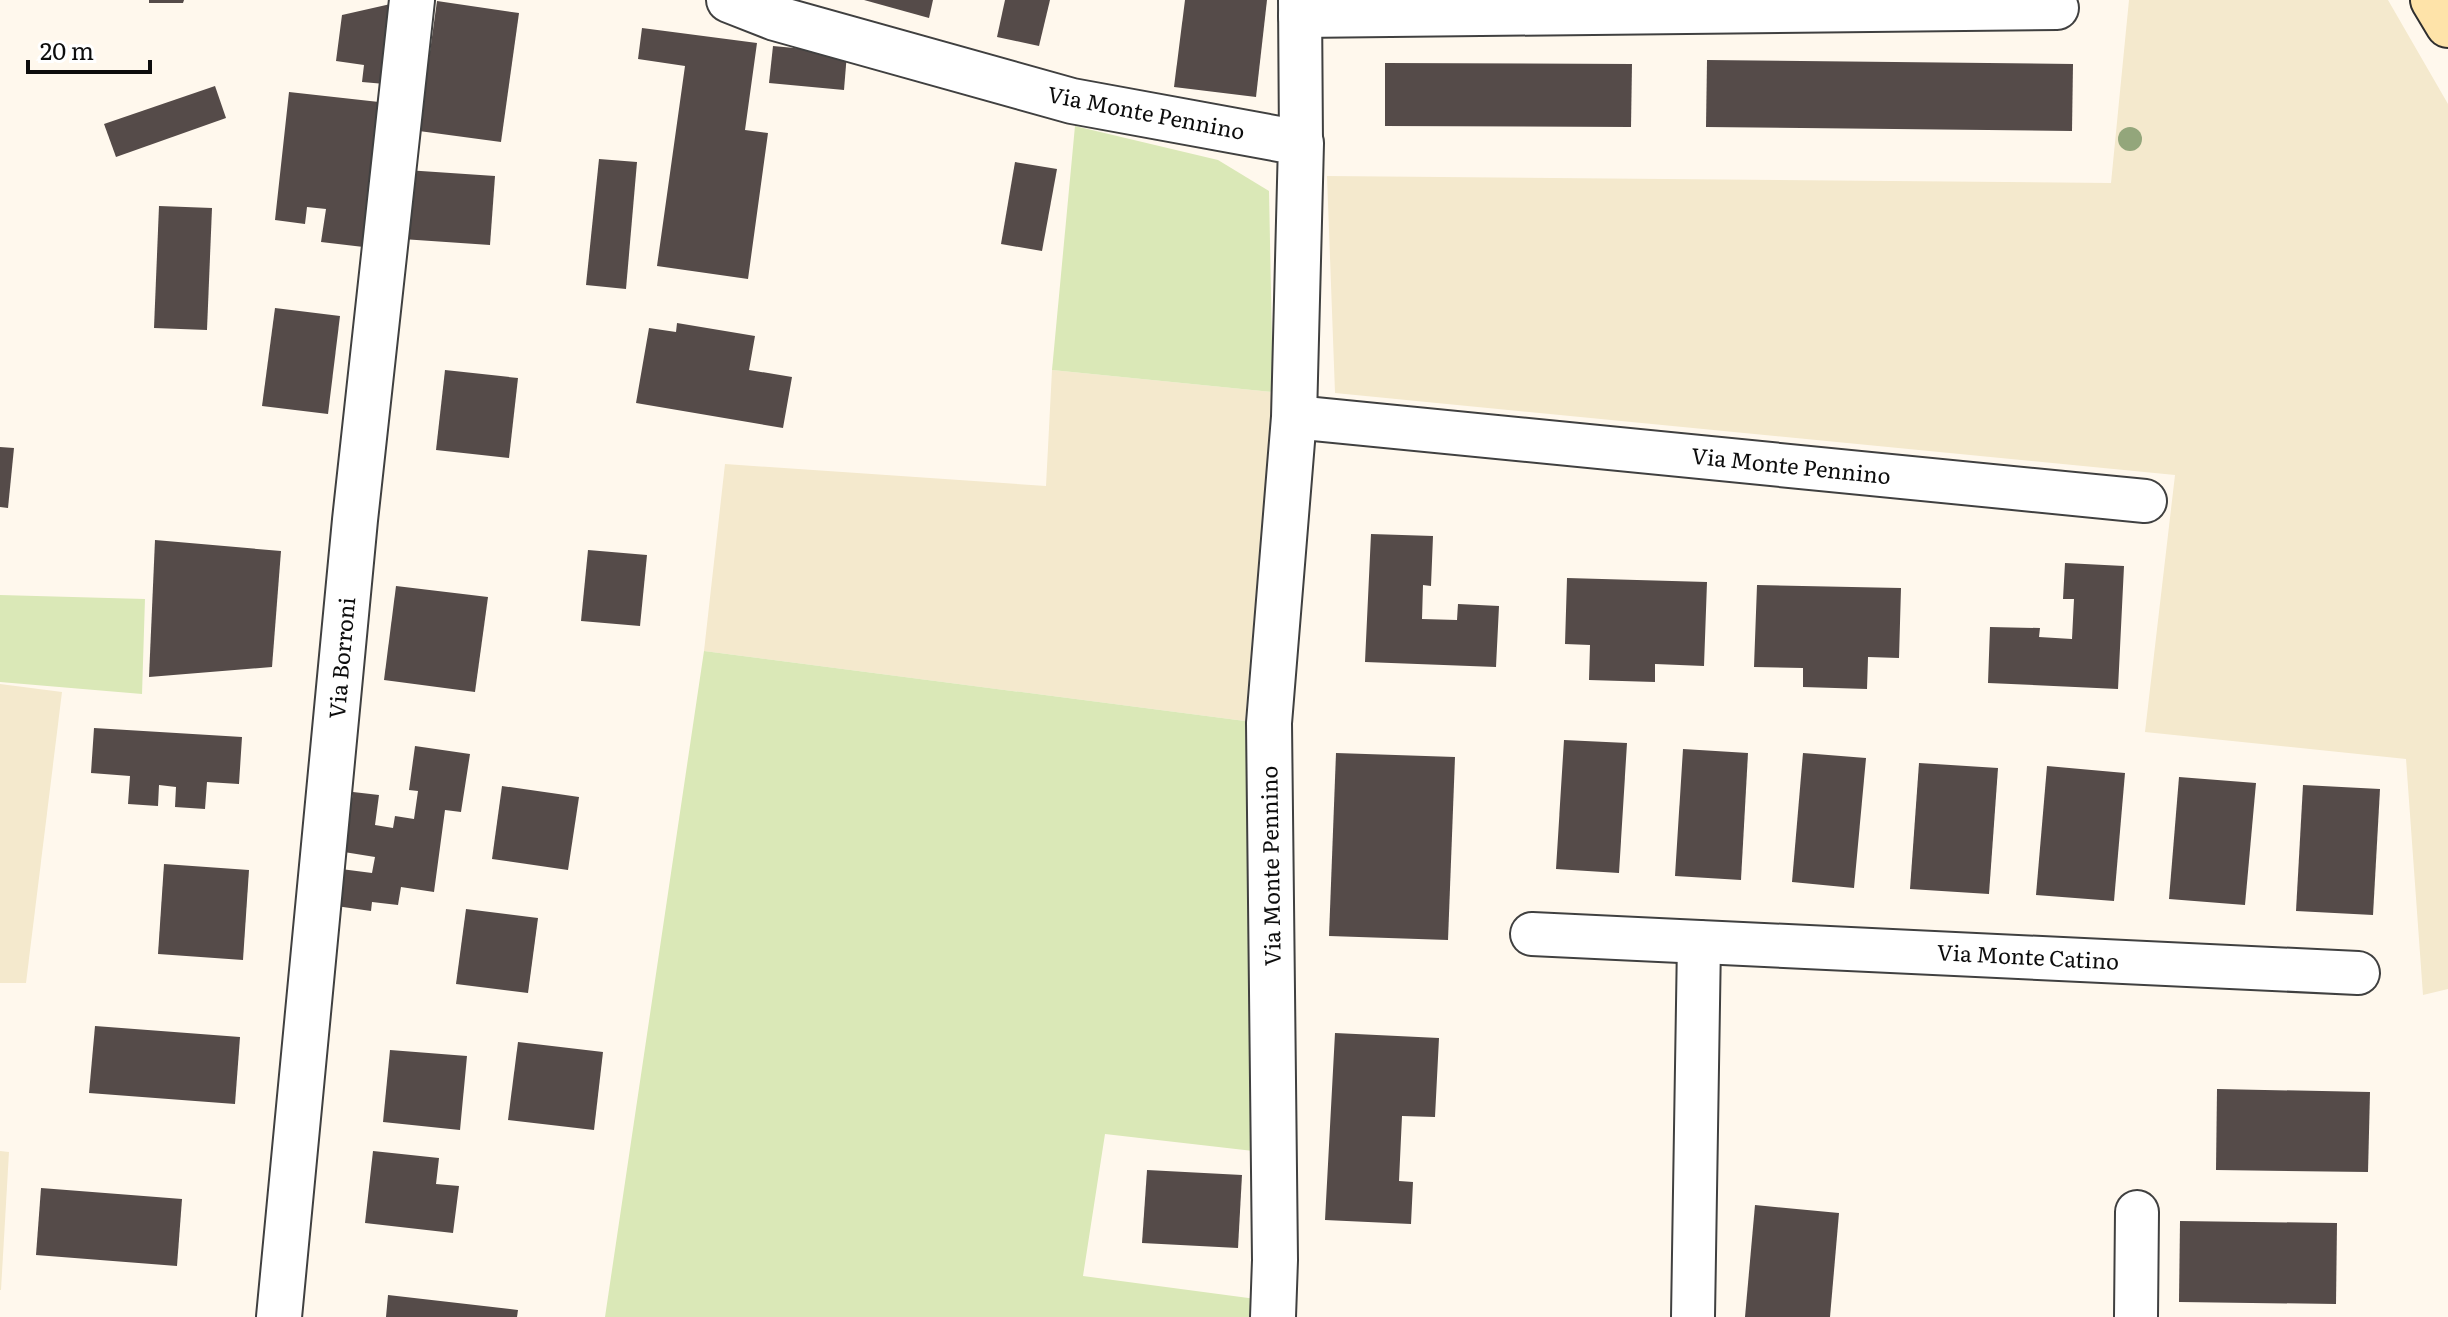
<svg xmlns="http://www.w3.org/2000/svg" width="2448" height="1317" font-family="Literata,serif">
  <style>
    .farmland { fill: #f4e9cd }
    .green { fill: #dae8b7 }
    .building { fill: #554b49 }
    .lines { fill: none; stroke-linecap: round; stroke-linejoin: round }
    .minor-casing { stroke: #404040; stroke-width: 46 }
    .tertiary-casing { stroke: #404040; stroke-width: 48 }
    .secondary-casing { stroke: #2f2f2f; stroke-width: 48 }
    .minor { stroke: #fff; stroke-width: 42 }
    .tertiary { stroke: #fff; stroke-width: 44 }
    .secondary { stroke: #fee3a9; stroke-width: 44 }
    .tree { fill: #93a67b }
    .labels { text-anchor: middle; stroke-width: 8; stroke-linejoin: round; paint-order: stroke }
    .street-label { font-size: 22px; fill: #0d0d0d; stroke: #fff }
  </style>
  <rect width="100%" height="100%" fill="#fff8ed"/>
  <g class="farmland">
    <polygon points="2129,0 2388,0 2448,104 2448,989 2423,995 2406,759 2145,732 2175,475 1335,393 1327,176 2111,183"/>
    <polygon points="1052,370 1273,392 1245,721 704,651 725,464 1046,486"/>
    <polygon points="0,684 62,692 26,983 0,983"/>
    <polygon points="0,1151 9,1152 1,1290 0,1290"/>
  </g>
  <g class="green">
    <polygon points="1075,126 1218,160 1269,191 1273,392 1052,370"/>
    <polygon points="0,595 145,599 142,694 0,682"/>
    <polygon points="704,651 1245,721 1262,1152 1105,1134 1083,1276 1256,1299 1254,1317 605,1317"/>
  </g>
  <g class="building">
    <polygon points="149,0 184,0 183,3 149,3"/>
    <polygon points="864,0 933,0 929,18"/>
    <polygon points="1005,0 1050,0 1039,46 997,37"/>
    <polygon points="1185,0 1267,0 1256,97 1174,87"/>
    <polygon points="437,1 519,13 501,142 419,131"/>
    <polygon points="395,3 385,84 362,82 364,65 336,61 342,15"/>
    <polygon points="642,28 757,43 745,130 768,133 748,279 657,266 685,66 638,59"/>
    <polygon points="773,46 847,53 844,90 769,83"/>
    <polygon points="1707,60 2073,64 2072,131 1706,127"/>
    <polygon points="1385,63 1632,64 1631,127 1385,126"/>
    <polygon points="215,86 226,118 116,157 104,124"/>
    <polygon points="289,92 388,103 372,248 321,242 326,209 307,207 305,224 275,220"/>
    <polygon points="599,159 637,162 626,289 586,285"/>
    <polygon points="1015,162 1057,169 1042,251 1001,244"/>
    <polygon points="406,170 495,176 490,245 402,239"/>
    <polygon points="159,206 212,208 207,330 154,328"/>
    <polygon points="275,308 340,316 328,414 262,406"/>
    <polygon points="677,323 755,336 749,370 792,377 783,428 636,403 649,328 676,332"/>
    <polygon points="445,370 518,378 509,458 436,450"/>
    <polygon points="0,447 14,448 8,508 0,507"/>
    <polygon points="1371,534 1433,536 1431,586 1423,585 1422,619 1457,620 1458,604 1499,606 1496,667 1365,662"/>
    <polygon points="155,540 281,551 272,667 149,677"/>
    <polygon points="588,550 647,555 640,626 581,621"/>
    <polygon points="2065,563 2124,566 2118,689 1988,683 1990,627 2040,628 2039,637 2072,639 2074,599 2063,599"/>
    <polygon points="1567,578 1707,582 1704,666 1655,664 1655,682 1589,680 1590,645 1565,644"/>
    <polygon points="1757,585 1901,588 1899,658 1868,657 1867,689 1803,687 1803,668 1754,667"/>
    <polygon points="396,586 488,597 475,692 384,680"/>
    <polygon points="94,728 242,737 239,784 207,782 205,809 175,807 176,787 159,785 158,806 128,804 130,776 91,773"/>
    <polygon points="1564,740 1627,743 1619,873 1556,869"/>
    <polygon points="415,746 470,754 461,812 445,810 434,892 401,887 398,905 372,902 371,911 336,906 341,869 372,873 375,857 344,852 353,792 379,795 375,825 393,828 395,816 414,819 418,791 409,790"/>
    <polygon points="1683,749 1748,753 1741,880 1675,876"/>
    <polygon points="1336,753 1455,757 1448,940 1329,936"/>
    <polygon points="1803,753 1866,758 1854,888 1792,882"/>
    <polygon points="1919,763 1998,768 1989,894 1910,889"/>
    <polygon points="2047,766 2125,773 2114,901 2036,895"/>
    <polygon points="2179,777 2256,783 2245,905 2169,899"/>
    <polygon points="2303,785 2380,789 2373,915 2296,911"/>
    <polygon points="502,786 579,797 568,870 492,859"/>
    <polygon points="164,864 249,870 243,960 158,954"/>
    <polygon points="466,909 538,918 528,993 456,984"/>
    <polygon points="95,1026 240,1037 235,1104 89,1093"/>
    <polygon points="1335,1033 1439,1038 1435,1117 1402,1116 1399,1181 1413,1182 1411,1224 1325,1220"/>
    <polygon points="518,1042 603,1052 594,1130 508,1120"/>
    <polygon points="390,1050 467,1056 460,1130 383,1122"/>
    <polygon points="2217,1089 2370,1092 2368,1172 2216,1170"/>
    <polygon points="373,1151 439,1158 436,1184 459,1186 453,1233 365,1223"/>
    <polygon points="1147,1170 1242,1175 1238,1248 1142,1243"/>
    <polygon points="41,1188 182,1199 177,1266 36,1255"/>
    <polygon points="1755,1205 1839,1213 1830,1317 1745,1317"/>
    <polygon points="2180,1221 2337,1223 2336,1304 2179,1302"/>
    <polygon points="388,1295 518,1310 517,1317 386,1317"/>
  </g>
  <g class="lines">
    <defs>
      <g id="minor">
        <polyline points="1300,0 1301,143"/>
        <polyline points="1300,16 2057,8"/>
        <polyline points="1294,417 2145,501"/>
        <polyline points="1532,934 2358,973"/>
        <polyline points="1693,1317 1699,942"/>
        <polyline points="2136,1317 2137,1212"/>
      </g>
      <g id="tertiary">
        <polyline points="729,0 775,18 1072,101 1301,143 1294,417 1269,723 1275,1260 1273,1317"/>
        <polyline points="279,1317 355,520 412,0"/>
      </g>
      <polyline id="secondary" points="2433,0 2448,25"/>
    </defs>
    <use href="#minor" class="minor-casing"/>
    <use href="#tertiary" class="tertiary-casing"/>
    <use href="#secondary" class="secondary-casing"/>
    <use href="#minor" class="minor"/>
    <use href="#tertiary" class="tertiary"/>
    <use href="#secondary" class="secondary"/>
  </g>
  <circle class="tree" cx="2130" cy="139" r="12"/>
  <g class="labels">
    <g class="street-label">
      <text transform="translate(1146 113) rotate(11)" y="8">Via Monte Pennino</text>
      <text transform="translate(1791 466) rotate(6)" y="8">Via Monte Pennino</text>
      <text transform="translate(342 658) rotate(-85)" y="8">Via Borroni</text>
      <text transform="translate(1271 866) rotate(-91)" y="8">Via Monte Pennino</text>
      <text transform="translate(2028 957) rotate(3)" y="8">Via Monte Catino</text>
    </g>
  </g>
  <path d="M28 60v12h122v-12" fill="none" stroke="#0d0d0d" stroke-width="4"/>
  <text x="40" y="60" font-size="24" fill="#0d0d0d" stroke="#ffffff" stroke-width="6" paint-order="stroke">20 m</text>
</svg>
